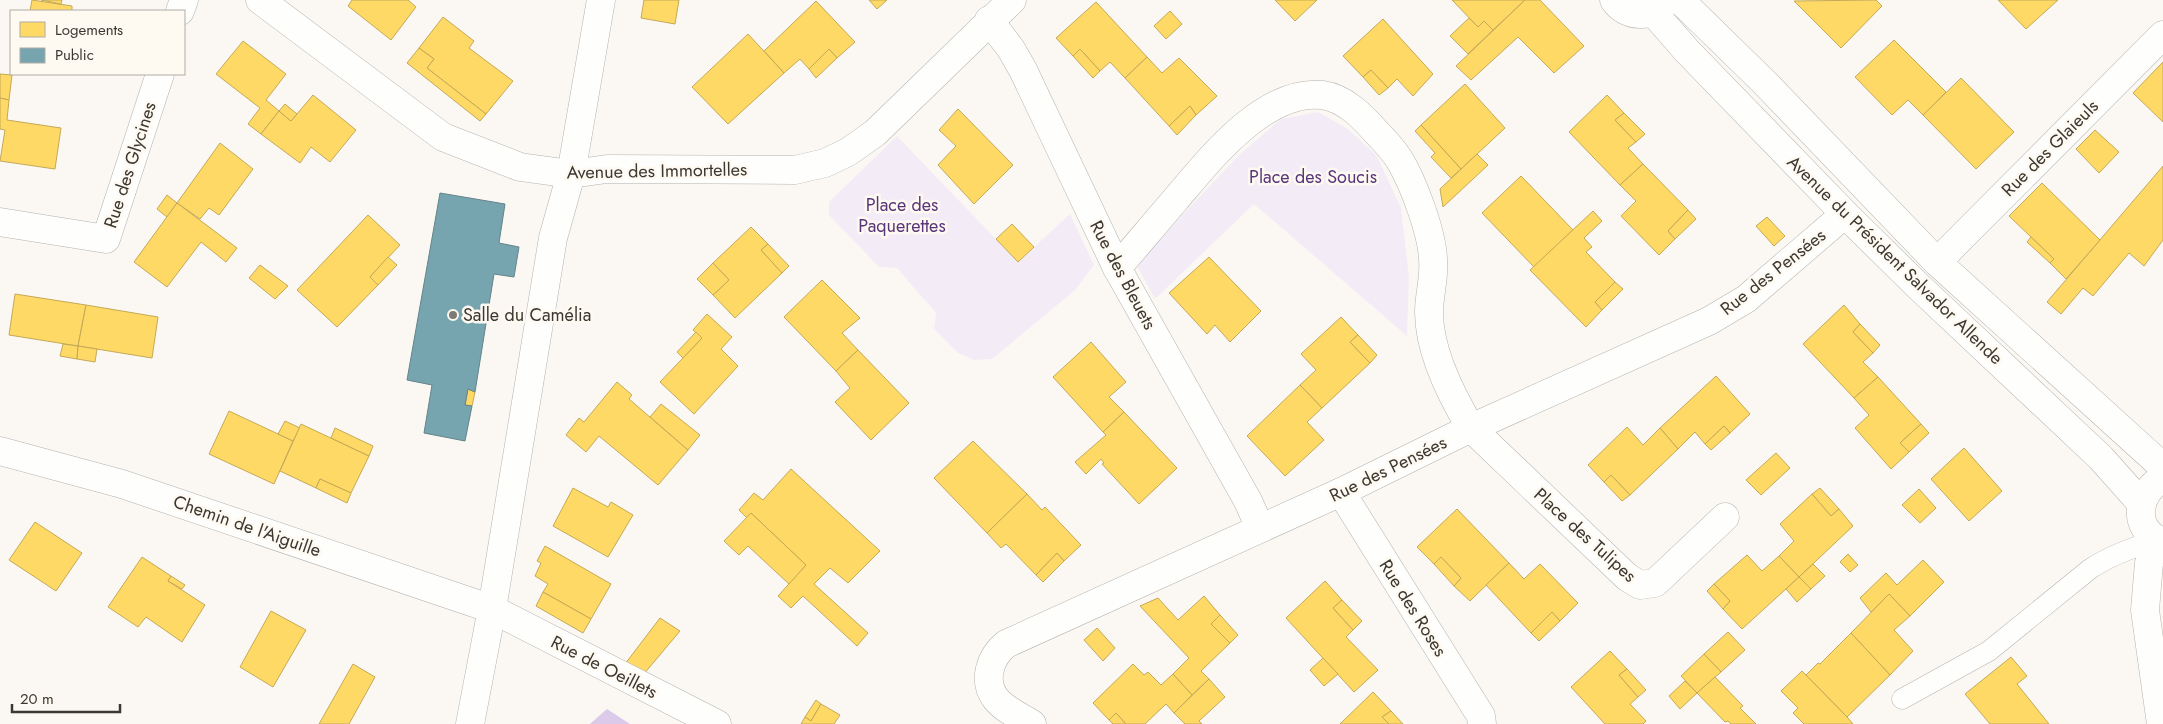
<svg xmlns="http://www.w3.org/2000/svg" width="2163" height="724" font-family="Jost,sans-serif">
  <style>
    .green { fill: #f3ecf6 }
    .forest { fill: #dbcae9 }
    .homes { fill: #ffd966; stroke: #c4a956 }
    .public { fill: #76a5af; stroke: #64848a }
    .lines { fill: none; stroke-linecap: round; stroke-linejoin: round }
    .lane-casing { stroke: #b5b2ae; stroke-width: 21 }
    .street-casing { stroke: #b5b2ae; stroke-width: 29 }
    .secondary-casing { stroke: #b5b2ae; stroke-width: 29 }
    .lane { stroke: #fefefd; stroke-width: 20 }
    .street { stroke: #fefefd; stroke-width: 28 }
    .secondary { stroke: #fefefd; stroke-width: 28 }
    .poi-dot { fill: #7e7b76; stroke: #fef9f1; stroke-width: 2 }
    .labels { text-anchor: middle; stroke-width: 5; stroke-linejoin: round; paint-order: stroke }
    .street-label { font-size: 18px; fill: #3b3832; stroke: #fef9f1 }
    .park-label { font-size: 18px; fill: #59357b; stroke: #fef9f1 }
    .poi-label { font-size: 18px; fill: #3b3832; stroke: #fef9f1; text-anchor: start }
  </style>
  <rect width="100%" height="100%" fill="#fbf8f4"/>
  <g class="green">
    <polygon points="1318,112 1348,129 1377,156 1401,208 1409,277 1407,336 1254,204 1155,299 1136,264 1240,154 1281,119"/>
    <polygon points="897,136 1018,262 1070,214 1094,265 1075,290 992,359 974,360 958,353 934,329 936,313 897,268 879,267 829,215 829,202"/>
  </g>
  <polygon class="forest" points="607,709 630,724 590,724"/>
  <g class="homes">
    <polygon points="32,0 72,6 72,11 30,11"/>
    <polygon points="41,0 62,0 61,4"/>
    <polygon points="352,0 408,0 416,7 391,40 348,6"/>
    <polygon points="644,0 679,0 675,24 641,18"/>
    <polygon points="869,0 887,0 877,9"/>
    <polygon points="1275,0 1317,0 1295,21"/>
    <polygon points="1452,0 1525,0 1493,30 1484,21 1478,27"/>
    <polygon points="1525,0 1540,0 1584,46 1554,73 1518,37 1471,80 1456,66"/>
    <polygon points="1876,0 1882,6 1841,48 1794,1"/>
    <polygon points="1998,0 2058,0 2026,29"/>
    <polygon points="816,1 855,42 837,58 829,49 809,69 800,59 784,73 764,51"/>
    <polygon points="1096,2 1147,57 1125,78 1110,62 1100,71 1080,49 1073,56 1056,38"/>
    <polygon points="1170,11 1182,24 1166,39 1154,26"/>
    <polygon points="443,17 474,41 469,48 513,81 486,114 427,68 434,59 419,48"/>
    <polygon points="1469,18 1478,27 1484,21 1493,30 1468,54 1450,36"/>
    <polygon points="1383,19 1433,74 1413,96 1397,79 1388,88 1371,70 1363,77 1343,56"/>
    <polygon points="748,34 784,73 728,124 692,87"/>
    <polygon points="1894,40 1946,92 1923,115 1908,100 1892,115 1855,77"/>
    <polygon points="243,41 286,74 266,100 279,111 261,134 248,124 260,108 216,74"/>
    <polygon points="419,48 434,59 427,68 486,114 480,121 407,63"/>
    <polygon points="829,49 837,58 816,78 809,69"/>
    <polygon points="1080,49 1100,71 1093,78 1073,56"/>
    <polygon points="1147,57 1162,73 1179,58 1217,96 1196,115 1190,106 1169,126 1125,78"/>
    <polygon points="2163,62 2163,122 2133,93"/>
    <polygon points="1371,70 1388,88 1379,95 1363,77"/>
    <polygon points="0,74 12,75 9,100 0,98"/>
    <polygon points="1961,78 2014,132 1976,169 1923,115"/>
    <polygon points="1465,84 1505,128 1461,169 1421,125"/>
    <polygon points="313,95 356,130 330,162 311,147 300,163 261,134 279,111 291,121"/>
    <polygon points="1607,95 1624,113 1615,120 1636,142 1628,148 1643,164 1620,185 1569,132"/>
    <polygon points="0,98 9,100 7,120 61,128 55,169 0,161 5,130 0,129"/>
    <polygon points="285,104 297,114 291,121 279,111"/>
    <polygon points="1190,106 1196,115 1177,135 1169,126"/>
    <polygon points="958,109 1013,165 974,204 938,165 956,146 939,130"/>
    <polygon points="1624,113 1645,134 1636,142 1615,120"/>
    <polygon points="1421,125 1461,169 1451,178 1431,157 1435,153 1415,131"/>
    <polygon points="2095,130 2119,152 2099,173 2076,149"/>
    <polygon points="220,143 253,169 219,215 209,208 200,219 177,203"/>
    <polygon points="1477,154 1488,165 1443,207 1440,189"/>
    <polygon points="1643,164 1688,210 1668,231 1675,239 1659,255 1621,216 1636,201 1620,185"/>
    <polygon points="2163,166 2163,240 2144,266 2129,253 2093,296 2083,288 2061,314 2047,302"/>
    <polygon points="1521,176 1573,230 1534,267 1482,213"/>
    <polygon points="2042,183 2100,240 2066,279 2050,263 2054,259 2009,216"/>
    <polygon points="167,195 177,203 167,217 157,209"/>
    <polygon points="177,203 237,248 226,262 201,242 167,287 134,262"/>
    <polygon points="1688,210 1696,219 1675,239 1668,231"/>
    <polygon points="1593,211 1602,221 1584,238 1592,247 1586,252 1615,282 1595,302 1602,310 1586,327 1530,270"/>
    <polygon points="368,215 400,245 370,277 378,285 337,327 297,290"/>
    <polygon points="1767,217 1785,236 1774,246 1756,226"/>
    <polygon points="1012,224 1034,247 1018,262 996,239"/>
    <polygon points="751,227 768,244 761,250 782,273 735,318 713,295 729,280 713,263"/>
    <polygon points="2031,237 2054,259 2050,263 2027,242"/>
    <polygon points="768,244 789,266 782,273 761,250"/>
    <polygon points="388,257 397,265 378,285 370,277"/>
    <polygon points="1209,257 1261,311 1230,342 1215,325 1207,334 1169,293"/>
    <polygon points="713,263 729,280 713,295 697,279"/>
    <polygon points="260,265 288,286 275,299 249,278"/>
    <polygon points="822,280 860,318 842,333 858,350 836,371 784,317"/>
    <polygon points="1615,282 1623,289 1602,310 1595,302"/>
    <polygon points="15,294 86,305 78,346 9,335"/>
    <polygon points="86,305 158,317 152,358 78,346"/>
    <polygon points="1844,305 1860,324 1853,332 1873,353 1863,362 1878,377 1854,398 1803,344"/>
    <polygon points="707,314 732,337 721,349 738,366 694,414 660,382 702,338 693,330"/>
    <polygon points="1341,317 1358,335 1350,342 1370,363 1322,408 1300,385 1316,370 1301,354"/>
    <polygon points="1860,324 1880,345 1873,353 1853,332"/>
    <polygon points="696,332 702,338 683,358 677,352"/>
    <polygon points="1358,335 1377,355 1370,363 1350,342"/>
    <polygon points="1091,342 1126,382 1109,397 1124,412 1103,432 1053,377"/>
    <polygon points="63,344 78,346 77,359 60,356"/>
    <polygon points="78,346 97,349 95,362 77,359"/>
    <polygon points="858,350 909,403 871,440 835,402 850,388 836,371"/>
    <polygon points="1716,376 1750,414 1730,433 1724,426 1705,444 1695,432 1678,449 1660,428"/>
    <polygon points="1878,377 1921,424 1900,443 1909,452 1891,469 1855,428 1869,415 1854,398"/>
    <polygon points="617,382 632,395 629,399 688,450 658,485 599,436 586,452 566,435 579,418 584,422"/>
    <polygon points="1300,385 1322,408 1307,422 1324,440 1285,476 1247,436"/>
    <polygon points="468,389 475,392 472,406 465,405"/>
    <polygon points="661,404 700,435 688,450 650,417"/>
    <polygon points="229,411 293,441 274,484 209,454"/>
    <polygon points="1124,412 1177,468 1139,504 1102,464 1104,463 1101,459 1086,474 1075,462 1106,435 1103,432"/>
    <polygon points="285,421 300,428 293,441 278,434"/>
    <polygon points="301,424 369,456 351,493 320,479 316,488 280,471"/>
    <polygon points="1921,424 1929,433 1909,452 1900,443"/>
    <polygon points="1724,426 1730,433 1711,450 1705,444"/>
    <polygon points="1627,427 1643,445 1660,428 1678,449 1630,495 1611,475 1604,482 1588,465"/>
    <polygon points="335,428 373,446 369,456 331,438"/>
    <polygon points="973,441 1027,494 987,533 934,478"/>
    <polygon points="1964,448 2002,491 1969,521 1931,479"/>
    <polygon points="1776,453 1790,468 1761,495 1746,480"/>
    <polygon points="791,469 880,551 848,583 830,568 814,584 868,633 857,646 803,596 791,608 778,596 806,565 751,513 747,518 739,510 754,493 763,500"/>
    <polygon points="1611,475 1630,495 1622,501 1604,482"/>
    <polygon points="320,479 351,493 347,503 316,488"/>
    <polygon points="573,488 608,507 611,502 633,515 608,557 553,526"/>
    <polygon points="1820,488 1839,509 1831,516 1812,494"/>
    <polygon points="1919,489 1936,508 1920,523 1902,505"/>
    <polygon points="1027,494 1042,510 1045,507 1081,545 1064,561 1057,553 1036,575 1006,544 1001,548 987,533"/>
    <polygon points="1812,494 1831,516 1839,509 1853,526 1799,577 1779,556 1794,541 1780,524"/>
    <polygon points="1457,509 1509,563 1470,601 1454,586 1461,578 1441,557 1434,564 1417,547"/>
    <polygon points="751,513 806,565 789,584 748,546 739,555 724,541"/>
    <polygon points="35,522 82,553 56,591 9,560"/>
    <polygon points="545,546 611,584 591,619 543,592 548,584 535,576 541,563 537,561"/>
    <polygon points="1057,553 1064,561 1043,582 1036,575"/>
    <polygon points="1848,554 1858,565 1850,572 1840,562"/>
    <polygon points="1747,555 1762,571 1779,556 1799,577 1742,629 1723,609 1730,601 1714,584"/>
    <polygon points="142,557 171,576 168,581 205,605 182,642 146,617 138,627 108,607"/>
    <polygon points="1441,557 1461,578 1454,586 1434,564"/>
    <polygon points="1923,560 1944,582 1910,616 1889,594 1871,612 1860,598 1886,573 1897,585"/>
    <polygon points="1509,563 1524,579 1540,564 1578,603 1560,621 1552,612 1531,633 1486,585"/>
    <polygon points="1813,564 1825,576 1811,589 1799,577"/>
    <polygon points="171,576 185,585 182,589 168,581"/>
    <polygon points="1799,577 1811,589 1797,602 1786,589"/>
    <polygon points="1325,581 1342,600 1333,608 1353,630 1346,637 1378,670 1354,692 1286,618"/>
    <polygon points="1714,584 1730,601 1723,609 1707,591"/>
    <polygon points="543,592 591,619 583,633 536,606"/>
    <polygon points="1889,594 1910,616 1894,630 1913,651 1890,675 1851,633"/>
    <polygon points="1204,596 1220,615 1211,624 1230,643 1201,671 1209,679 1192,695 1173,674 1189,658 1140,606 1158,598 1178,620"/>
    <polygon points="1342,600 1362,621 1353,630 1333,608"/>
    <polygon points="271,611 306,630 273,687 240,667"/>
    <polygon points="1552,612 1560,621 1539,641 1531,633"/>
    <polygon points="1220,615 1238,635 1230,643 1211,624"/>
    <polygon points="660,618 680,631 643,675 625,664"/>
    <polygon points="1097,628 1115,648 1103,661 1084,640"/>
    <polygon points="1728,632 1745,650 1721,672 1704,654"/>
    <polygon points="1851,633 1890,675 1847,717 1806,675 1818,663 1820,664"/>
    <polygon points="1610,651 1627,669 1619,675 1638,697 1630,704 1646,721 1643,724 1605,724 1571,687"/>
    <polygon points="1704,654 1721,672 1697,693 1681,676"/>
    <polygon points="2011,657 2027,676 2017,684 2049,724 1990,724 1965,694"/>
    <polygon points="1323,658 1338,674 1324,686 1310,670"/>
    <polygon points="353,664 375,677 349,724 319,724"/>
    <polygon points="1133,664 1144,675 1148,672 1161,685 1173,674 1192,695 1174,713 1166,704 1145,724 1126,724 1116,713 1109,720 1093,703"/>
    <polygon points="1627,669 1646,690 1638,697 1619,675"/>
    <polygon points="1802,671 1847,717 1853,724 1804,724 1793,713 1798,708 1781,691"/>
    <polygon points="1715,677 1743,706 1740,708 1756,724 1731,724 1728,721 1725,722 1697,693"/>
    <polygon points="1209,679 1225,697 1199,721 1202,724 1185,724 1174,713"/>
    <polygon points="1685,681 1697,693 1680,709 1669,696"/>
    <polygon points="1373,692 1391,711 1382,717 1389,724 1340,724"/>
    <polygon points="816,700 821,704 811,721 805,717"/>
    <polygon points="821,704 840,715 834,724 801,724 805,717 811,721"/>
    <polygon points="1391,711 1403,724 1389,724 1382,717"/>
    <polygon points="1116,713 1126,724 1113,724 1109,720"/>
  </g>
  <polygon class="public" points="440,193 505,204 499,243 519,247 514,277 494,274 475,392 468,389 465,405 472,406 465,441 424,433 432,385 407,380"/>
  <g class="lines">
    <defs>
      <path id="lane" d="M1902,699L1989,651L2090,569C2111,555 2133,547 2158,540"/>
      <g id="street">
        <polyline points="260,0 443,137 520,167 571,174 607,169 795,170 825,163 848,152 875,133 1012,0"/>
        <polyline points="180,11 184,0"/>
        <polyline points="989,20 1011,49 1023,70 1117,268 1248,501 1260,528"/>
        <polyline points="0,222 106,239 160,74"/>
        <polyline points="1937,262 2163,35"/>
        <path d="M1117,268C1137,245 1156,222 1176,199C1209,160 1264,89 1322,95C1345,98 1363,117 1377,133C1385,141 1393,150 1399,159C1413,182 1432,232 1433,259C1435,276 1429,295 1429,312C1429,351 1451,395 1471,428L1627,577L1640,585L1655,583L1725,517"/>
        <polyline points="0,451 122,484 492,609 717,724"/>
        <polyline points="1341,492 1481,716 1482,724"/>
        <path d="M1032,724C1021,717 1005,710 996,699C982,681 990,657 1006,644L1341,492L1471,428L1709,321L1746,299L1845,214"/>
      </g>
      <g id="secondary">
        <path d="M1614,0C1626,18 1654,19 1666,1"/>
        <polyline points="1680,0 1765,83 1937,262 2163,467"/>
        <polyline points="1653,12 1687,51 1845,214 1917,285 2101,458 2141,503"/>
        <path d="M2163,478C2136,493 2131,530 2163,542"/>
        <polyline points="2158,540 2149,563 2145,610 2161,724"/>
        <polyline points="470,724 492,609 553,238 571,174 601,0"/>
      </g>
    </defs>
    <use href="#lane" class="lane-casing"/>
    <use href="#street" class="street-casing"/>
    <use href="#secondary" class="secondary-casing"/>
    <use href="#lane" class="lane"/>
    <use href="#street" class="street"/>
    <use href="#secondary" class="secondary"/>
  </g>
  <circle class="poi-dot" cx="453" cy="315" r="5"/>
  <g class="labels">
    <g class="street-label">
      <text transform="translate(2050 148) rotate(-45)" y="6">Rue des Glaieuls</text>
      <text transform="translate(130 165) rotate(-72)" y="6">Rue des Glycines</text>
      <text transform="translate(657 171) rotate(-1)" y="6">Avenue des Immortelles</text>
      <text transform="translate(1895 260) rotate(44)" y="6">Avenue du Président Salvador Allende</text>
      <text transform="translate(1773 272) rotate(-38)" y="6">Rue des Pensées</text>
      <text transform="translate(1123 275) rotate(62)" y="6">Rue des Bleuets</text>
      <text transform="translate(1388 469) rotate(-26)" y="6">Rue des Pensées</text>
      <text transform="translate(247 526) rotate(19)" y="6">Chemin de l'Aiguille</text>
      <text transform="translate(1585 535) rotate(42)" y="6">Place des Tulipes</text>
      <text transform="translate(1413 608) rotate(58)" y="6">Rue des Roses</text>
      <text transform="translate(604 667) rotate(27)" y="6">Rue de Oeillets</text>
    </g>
    <g class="park-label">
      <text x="1313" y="183">Place des Soucis</text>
      <text x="902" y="211">Place des<tspan x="902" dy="21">Paquerettes</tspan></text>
    </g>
    <g class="poi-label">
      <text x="463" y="321">Salle du Camélia</text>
    </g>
  </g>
  <rect x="10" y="10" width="175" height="65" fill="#fef9f1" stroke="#b0aca5"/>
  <rect x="20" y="22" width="25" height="15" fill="#ffd966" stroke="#b0aca5"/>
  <text x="55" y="35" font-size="15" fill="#3b3832">Logements</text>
  <rect x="20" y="48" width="25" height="15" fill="#76a5af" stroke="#b0aca5"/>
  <text x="55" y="60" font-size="15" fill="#3b3832">Public</text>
  <path d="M12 704v8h108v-8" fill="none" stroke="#3b3832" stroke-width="2.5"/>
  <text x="20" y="704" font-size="15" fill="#3b3832" stroke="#fef9f1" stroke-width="4" paint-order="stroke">20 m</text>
</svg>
